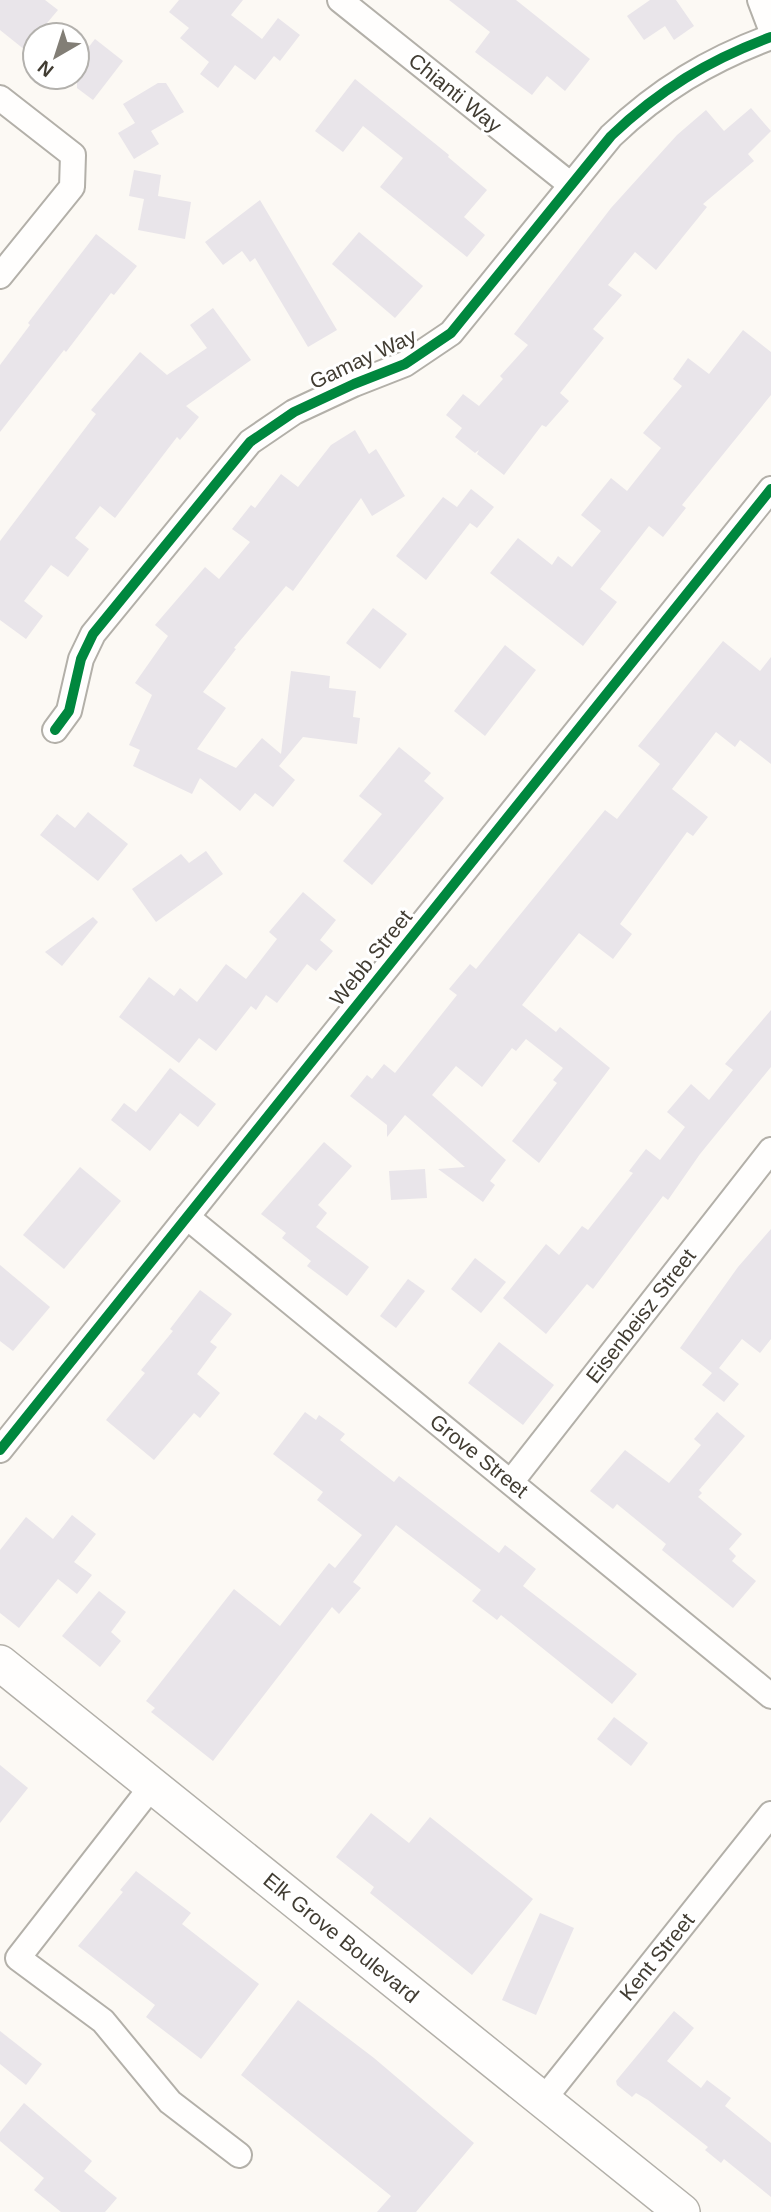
<svg xmlns="http://www.w3.org/2000/svg" width="771" height="2212" font-family="Helvetica,sans-serif">
  <style>
    .building { fill: #e9e5ea }
    .lines { fill: none; stroke-linecap: round; stroke-linejoin: round }
    .street-casing { stroke: #b3b0a9; stroke-width: 28 }
    .secondary-casing { stroke: #b3b0a9; stroke-width: 38 }
    .street { stroke: #fffefd; stroke-width: 24 }
    .secondary { stroke: #fffefd; stroke-width: 35 }
    .cycleway-casing { stroke: #fff; stroke-width: 15 }
    .cycleway { stroke: #00873e; stroke-width: 10 }
    .labels { text-anchor: middle; stroke-width: 6; stroke-linejoin: round; paint-order: stroke }
    .street-label { font-size: 21px; fill: #413c32; stroke: #fff }
  </style>
  <rect width="100%" height="100%" fill="#fcf9f4"/>
  <g class="building">
    <polygon points="0,0 45,0 58,10 47,23 62,35 35,35 35,58 0,30"/>
    <polygon points="179,0 243,0 231,15 262,39 278,18 300,35 280,61 274,56 255,80 235,65 218,88 200,74 209,62 180,38 189,28 169,12"/>
    <polygon points="449,0 516,0 590,59 565,91 547,76 532,95 475,52 490,32"/>
    <polygon points="650,0 676,0 694,26 674,40 665,26 644,40 627,16"/>
    <polygon points="95,39 123,61 93,100 77,88 77,62"/>
    <polygon points="355,79 449,155 448,157 487,190 464,217 485,235 467,257 380,187 403,158 363,126 343,152 315,131"/>
    <polygon points="158,83 166,83 184,112 151,131 159,144 134,159 118,133 135,123 123,104"/>
    <polygon points="751,108 771,131 748,154 754,161 703,204 707,207 656,270 635,252 608,285 622,295 593,329 604,338 560,393 569,401 546,427 542,425 504,475 477,454 479,450 475,453 455,437 462,428 446,415 463,394 479,406 503,379 500,376 528,345 514,334 611,208 677,135 706,110 724,131"/>
    <polygon points="134,170 161,175 158,196 191,202 185,239 138,230 144,199 129,196"/>
    <polygon points="260,200 337,330 308,347 255,258 250,262 242,251 223,265 205,242"/>
    <polygon points="359,232 423,286 395,318 332,264"/>
    <polygon points="96,234 137,266 114,295 111,293 66,352 64,350 0,432 0,365 30,325 28,323"/>
    <polygon points="213,308 251,360 186,406 199,417 180,440 177,437 115,518 100,506 75,538 89,549 68,577 51,565 24,601 43,616 26,639 0,620 0,541 96,414 91,410 140,352 167,375 207,348 190,325"/>
    <polygon points="743,330 771,352 771,395 682,505 686,508 663,537 649,526 600,589 617,602 583,646 490,573 518,538 552,565 558,556 572,567 601,531 581,515 611,478 627,491 661,448 643,433 682,386 673,379 688,358 709,374"/>
    <polygon points="355,430 369,454 376,449 405,496 372,516 361,498 293,591 286,586 234,648 236,649 203,692 226,708 197,749 236,768 262,738 281,754 291,671 330,676 329,688 356,691 353,717 360,718 357,744 303,737 279,766 295,780 273,807 255,793 240,811 200,778 192,794 133,766 140,750 129,745 152,695 135,683 168,636 155,625 205,567 219,579 250,542 232,529 251,505 255,508 281,474 298,487 331,445"/>
    <polygon points="471,489 494,507 477,528 470,523 426,580 396,556 443,497 457,507"/>
    <polygon points="373,608 407,634 380,669 346,643"/>
    <polygon points="723,641 760,671 771,657 771,764 740,740 735,747 716,732 672,789 708,817 693,836 687,832 620,924 632,934 613,959 579,933 522,1005 556,1032 560,1027 610,1068 539,1163 512,1141 557,1083 553,1080 563,1068 526,1039 516,1051 512,1048 482,1087 456,1066 432,1095 506,1160 490,1181 495,1185 483,1202 438,1169 465,1167 405,1115 387,1137 387,1125 350,1096 367,1075 372,1079 384,1064 395,1073 457,995 449,989 470,964 476,969 605,810 617,819 660,764 638,746"/>
    <polygon points="505,645 536,670 485,736 454,711"/>
    <polygon points="399,747 431,773 424,781 444,798 372,885 343,861 382,814 359,796"/>
    <polygon points="88,812 128,844 98,881 40,835 57,814 75,828"/>
    <polygon points="206,851 223,874 156,922 132,889 181,854 189,863"/>
    <polygon points="303,892 336,920 320,940 333,951 316,971 307,964 277,1003 266,995 256,1010 251,1006 216,1051 199,1038 179,1063 119,1017 149,977 174,996 180,988 197,1002 226,964 246,979 277,939 269,932"/>
    <polygon points="93,917 98,922 62,966 45,952"/>
    <polygon points="771,1010 771,1067 700,1154 668,1200 663,1196 593,1289 587,1284 546,1334 503,1298 546,1244 559,1255 582,1226 588,1230 633,1173 629,1171 646,1149 660,1160 685,1127 667,1112 691,1084 709,1100 733,1070 725,1064"/>
    <polygon points="170,1068 216,1104 198,1127 180,1113 150,1151 111,1120 124,1103 136,1112"/>
    <polygon points="324,1142 352,1166 318,1205 327,1213 316,1227 369,1267 347,1296 307,1266 311,1261 282,1238 286,1233 261,1214"/>
    <polygon points="80,1167 121,1201 64,1269 23,1235"/>
    <polygon points="425,1169 427,1198 391,1200 389,1171"/>
    <polygon points="771,1229 771,1339 760,1353 742,1339 719,1368 739,1384 724,1402 702,1385 712,1373 680,1348 738,1267"/>
    <polygon points="475,1258 506,1282 481,1313 451,1289"/>
    <polygon points="0,1265 50,1307 13,1351 0,1341"/>
    <polygon points="408,1279 425,1291 396,1328 380,1316"/>
    <polygon points="200,1290 232,1314 210,1342 217,1347 197,1374 220,1393 200,1418 194,1413 154,1460 106,1420 145,1373 141,1370 173,1331 170,1329"/>
    <polygon points="499,1342 554,1385 523,1425 468,1383"/>
    <polygon points="305,1412 316,1420 319,1415 345,1434 340,1440 394,1482 399,1476 499,1553 505,1545 536,1569 523,1586 637,1674 612,1704 501,1615 497,1620 472,1601 481,1590 396,1525 353,1582 361,1588 339,1614 332,1607 213,1761 151,1712 155,1708 146,1701 234,1589 280,1626 329,1563 335,1568 362,1535 317,1500 323,1492 273,1454"/>
    <polygon points="717,1412 745,1436 699,1490 702,1493 698,1497 742,1534 729,1549 736,1556 732,1561 756,1581 733,1608 662,1550 666,1544 617,1504 613,1509 590,1491 625,1450 669,1483 701,1445 694,1439"/>
    <polygon points="72,1515 96,1534 74,1562 92,1575 77,1594 58,1579 19,1628 0,1613 0,1550 26,1517 53,1539"/>
    <polygon points="99,1591 126,1612 111,1632 121,1641 100,1667 62,1636"/>
    <polygon points="614,1717 648,1743 631,1766 597,1739"/>
    <polygon points="0,1765 28,1788 0,1823"/>
    <polygon points="371,1813 409,1843 430,1817 533,1899 472,1975 370,1893 374,1887 336,1857"/>
    <polygon points="136,1871 191,1913 182,1924 259,1984 201,2059 146,2017 155,2005 78,1946 123,1892 120,1890"/>
    <polygon points="540,1913 574,1928 536,2015 502,2000"/>
    <polygon points="298,2000 374,2058 474,2143 416,2212 377,2212 391,2196 241,2075"/>
    <polygon points="674,2011 694,2028 667,2061 701,2088 707,2080 731,2098 725,2106 771,2143 771,2197 724,2159 721,2163 705,2150 708,2147 648,2100 636,2093 632,2097 617,2085 616,2081"/>
    <polygon points="0,2031 42,2064 26,2085 0,2064"/>
    <polygon points="24,2103 92,2161 84,2171 117,2198 105,2212 61,2212 34,2190 44,2178 0,2141 0,2132"/>
  </g>
  <g class="lines">
    <defs>
      <g id="street">
        <polyline points="340,0 571,185"/>
        <polyline points="760,0 771,29"/>
        <polyline points="0,98 73,155 72,187 0,276"/>
        <path d="M55,730L69,711L81,659L93,634L250,442L294,412L354,384L405,364L451,333L611,136C659,90 709,60 771,37"/>
        <polyline points="187,1217 771,1696"/>
        <polyline points="0,1450 771,489"/>
        <polyline points="511,1482 771,1150"/>
        <polyline points="152,1786 18,1958 103,2021 170,2102 239,2155"/>
        <polyline points="543,2100 771,1814"/>
      </g>
      <polyline id="secondary" points="0,1663 682,2212"/>
    </defs>
    <use href="#street" class="street-casing"/>
    <use href="#secondary" class="secondary-casing"/>
    <use href="#street" class="street"/>
    <use href="#secondary" class="secondary"/>
    <defs>
      <g id="cycleway">
        <path d="M55,730L69,711L81,659L93,634L250,442L294,412L354,384L405,364L451,333L611,136C659,90 709,60 771,37"/>
        <polyline points="0,1450 771,489"/>
      </g>
    </defs>
    <use href="#cycleway" class="cycleway-casing"/>
    <use href="#cycleway" class="cycleway"/>
  </g>
  <g class="labels">
    <g class="street-label">
      <text transform="translate(455 93) rotate(39)" y="7">Chianti Way</text>
      <text transform="translate(363 359) rotate(-25)" y="7">Gamay Way</text>
      <text transform="translate(371 958) rotate(-51)" y="7">Webb Street</text>
      <text transform="translate(641 1316) rotate(-52)" y="7">Eisenbeisz Street</text>
      <text transform="translate(479 1456) rotate(39)" y="7">Grove Street</text>
      <text transform="translate(341 1938) rotate(39)" y="7">Elk Grove Boulevard</text>
      <text transform="translate(657 1957) rotate(-51)" y="7">Kent Street</text>
    </g>
  </g>
  <g transform="translate(56 56) rotate(219)"><circle r="33" fill="#ffffff" stroke="#b3b1ad" stroke-width="2"/>
  <path d="M0-5L12 26L0 18L-12 26Z" fill="#827e76"/>
  <text y="-10" font-size="19" font-weight="bold" text-anchor="middle" fill="#413c32">N</text>
  </g>
</svg>
